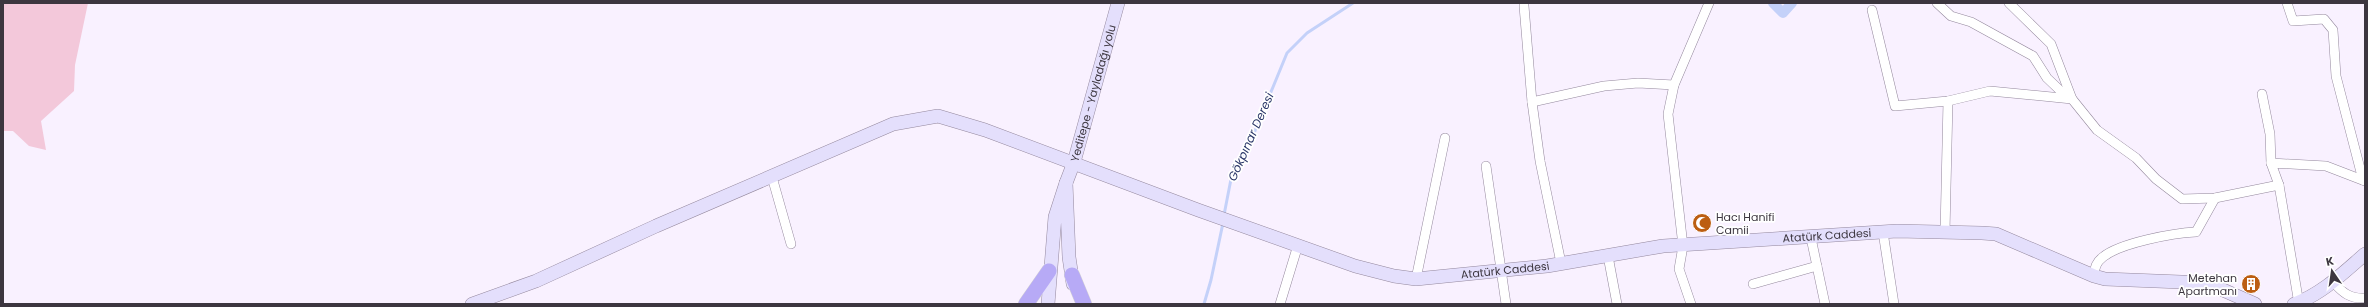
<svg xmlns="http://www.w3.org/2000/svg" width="2368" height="307" font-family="Poppins,sans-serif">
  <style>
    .green { fill: #f3c8da }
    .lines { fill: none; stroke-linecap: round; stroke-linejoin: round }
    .stream { stroke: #c4d1f9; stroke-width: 3 }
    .canal { stroke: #c4d1f9; stroke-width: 10 }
    .minor-casing { stroke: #94889d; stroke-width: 10 }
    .secondary-casing { stroke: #94889d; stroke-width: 14 }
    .trunk-casing { stroke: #d4d3d5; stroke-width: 16 }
    .minor { stroke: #fff; stroke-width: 9 }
    .secondary { stroke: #e4dffc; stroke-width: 13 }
    .trunk { stroke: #b7aaf6; stroke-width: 15 }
    .labels { text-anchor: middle; stroke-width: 3.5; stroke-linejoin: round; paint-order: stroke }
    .street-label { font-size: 11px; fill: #3c363f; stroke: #fff }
    .poi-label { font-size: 11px; fill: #3c363f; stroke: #fff; text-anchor: start }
    .water-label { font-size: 12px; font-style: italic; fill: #2a3668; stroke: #fff }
  </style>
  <rect width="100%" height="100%" fill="#f9f1ff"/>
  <polygon class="green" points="3,3 88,3 75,65 74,91 41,121 46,150 29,146 13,131 3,131"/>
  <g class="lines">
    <g class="stream">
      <polyline points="1224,215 1232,174 1250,143 1287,53 1307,33 1353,3"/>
      <polyline points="1204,304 1211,280 1223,223"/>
    </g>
    <polyline class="canal" points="1773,3 1783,13 1792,3"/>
    <defs>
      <g id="minor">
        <polyline points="1937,3 1951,16 1971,22 2033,56 2047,78 2068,98"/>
        <polyline points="2009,3 2051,44 2072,99 2097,130 2136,158 2156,179 2182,199 2215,198 2279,185 2299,304"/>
        <polyline points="2287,3 2293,21 2324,19 2333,30 2336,76 2363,180"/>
        <polyline points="1524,6 1532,102 1540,161 1561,263"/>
        <polyline points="1872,10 1895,106 1948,101 1990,91 2072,99"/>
        <polyline points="2262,94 2270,134 2271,163"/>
        <polyline points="1532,102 1604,86 1638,83 1674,85"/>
        <polyline points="1486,166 1506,304"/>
        <polyline points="772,177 791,244"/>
        <polyline points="2279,185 2271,163 2326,166 2365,181"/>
        <polyline points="1883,232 1894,304"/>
        <polyline points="1945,232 1948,101"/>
        <polyline points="1811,238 1825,304"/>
        <polyline points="1608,256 1617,304"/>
        <path d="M2094,276C2094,269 2096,262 2103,257C2120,243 2173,233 2196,232L2215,198"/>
        <polyline points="1416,279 1445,138"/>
        <path d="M2333,282C2343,293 2350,299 2365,298"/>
        <polyline points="1753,284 1817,266"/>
        <polyline points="1280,304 1298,245"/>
        <polyline points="1691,304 1679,269 1683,246 1668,114 1674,85 1709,3"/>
      </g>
      <g id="secondary">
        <path id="s1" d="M1066,183L1074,162L1118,3"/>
        <path id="s2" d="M472,304L536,281L656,226L893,124L938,116L985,130L1198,210L1355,266L1394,276L1416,279L1547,266L1663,246L1897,231L1982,233L1996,234L2094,276L2105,279L2207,283L2255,304"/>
        <polyline points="1048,304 1055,217 1066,183 1069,257 1073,284"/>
        <path d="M2294,304C2322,294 2343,273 2365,254"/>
      </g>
      <g id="trunk">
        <polyline points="1072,275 1084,304"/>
        <polyline points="1026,304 1049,271"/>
      </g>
    </defs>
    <use href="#minor" class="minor-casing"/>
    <use href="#secondary" class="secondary-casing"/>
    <use href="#trunk" class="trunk-casing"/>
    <use href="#minor" class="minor"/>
    <use href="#secondary" class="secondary"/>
    <use href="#trunk" class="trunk"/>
  </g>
  <defs>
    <symbol id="mosque-disc" viewBox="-11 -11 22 22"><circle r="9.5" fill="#bc5e12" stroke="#fff"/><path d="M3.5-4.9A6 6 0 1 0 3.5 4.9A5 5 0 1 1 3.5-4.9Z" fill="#fff"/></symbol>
    <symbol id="building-disc" viewBox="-11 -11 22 22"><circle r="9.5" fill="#bc5e12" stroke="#fff"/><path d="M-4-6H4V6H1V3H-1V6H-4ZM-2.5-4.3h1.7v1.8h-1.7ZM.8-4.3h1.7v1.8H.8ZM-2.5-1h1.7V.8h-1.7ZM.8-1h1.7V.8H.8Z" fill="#fff"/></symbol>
  </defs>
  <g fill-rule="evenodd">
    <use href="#mosque-disc" x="1691" y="212" width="22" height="22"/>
    <use href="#building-disc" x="2240" y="273" width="22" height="22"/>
  </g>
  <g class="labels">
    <g class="street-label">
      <text dy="4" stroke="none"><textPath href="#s1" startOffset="94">Yeditepe - Yayladağı yolu</textPath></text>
      <text dy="4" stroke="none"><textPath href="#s2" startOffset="1423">Atatürk Caddesi</textPath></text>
      <text dy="4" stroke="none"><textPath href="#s2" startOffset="1099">Atatürk Caddesi</textPath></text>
    </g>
    <g class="poi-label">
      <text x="1716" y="221">Hacı Hanifi<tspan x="1716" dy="13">Camii</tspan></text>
      <text x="2237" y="282" text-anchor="end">Metehan<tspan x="2237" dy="13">Apartmanı</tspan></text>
    </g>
    <g class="water-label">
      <text transform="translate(1251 137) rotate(-66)" y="4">Gökpınar Deresi</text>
    </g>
  </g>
  <rect width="2368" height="307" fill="none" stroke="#3c363f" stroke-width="8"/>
  <g transform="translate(2332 271) rotate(347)" stroke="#ffffff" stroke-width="3" paint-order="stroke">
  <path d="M0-3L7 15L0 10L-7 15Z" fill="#3c363f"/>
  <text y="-6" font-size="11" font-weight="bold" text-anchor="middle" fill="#3c363f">K</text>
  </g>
</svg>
